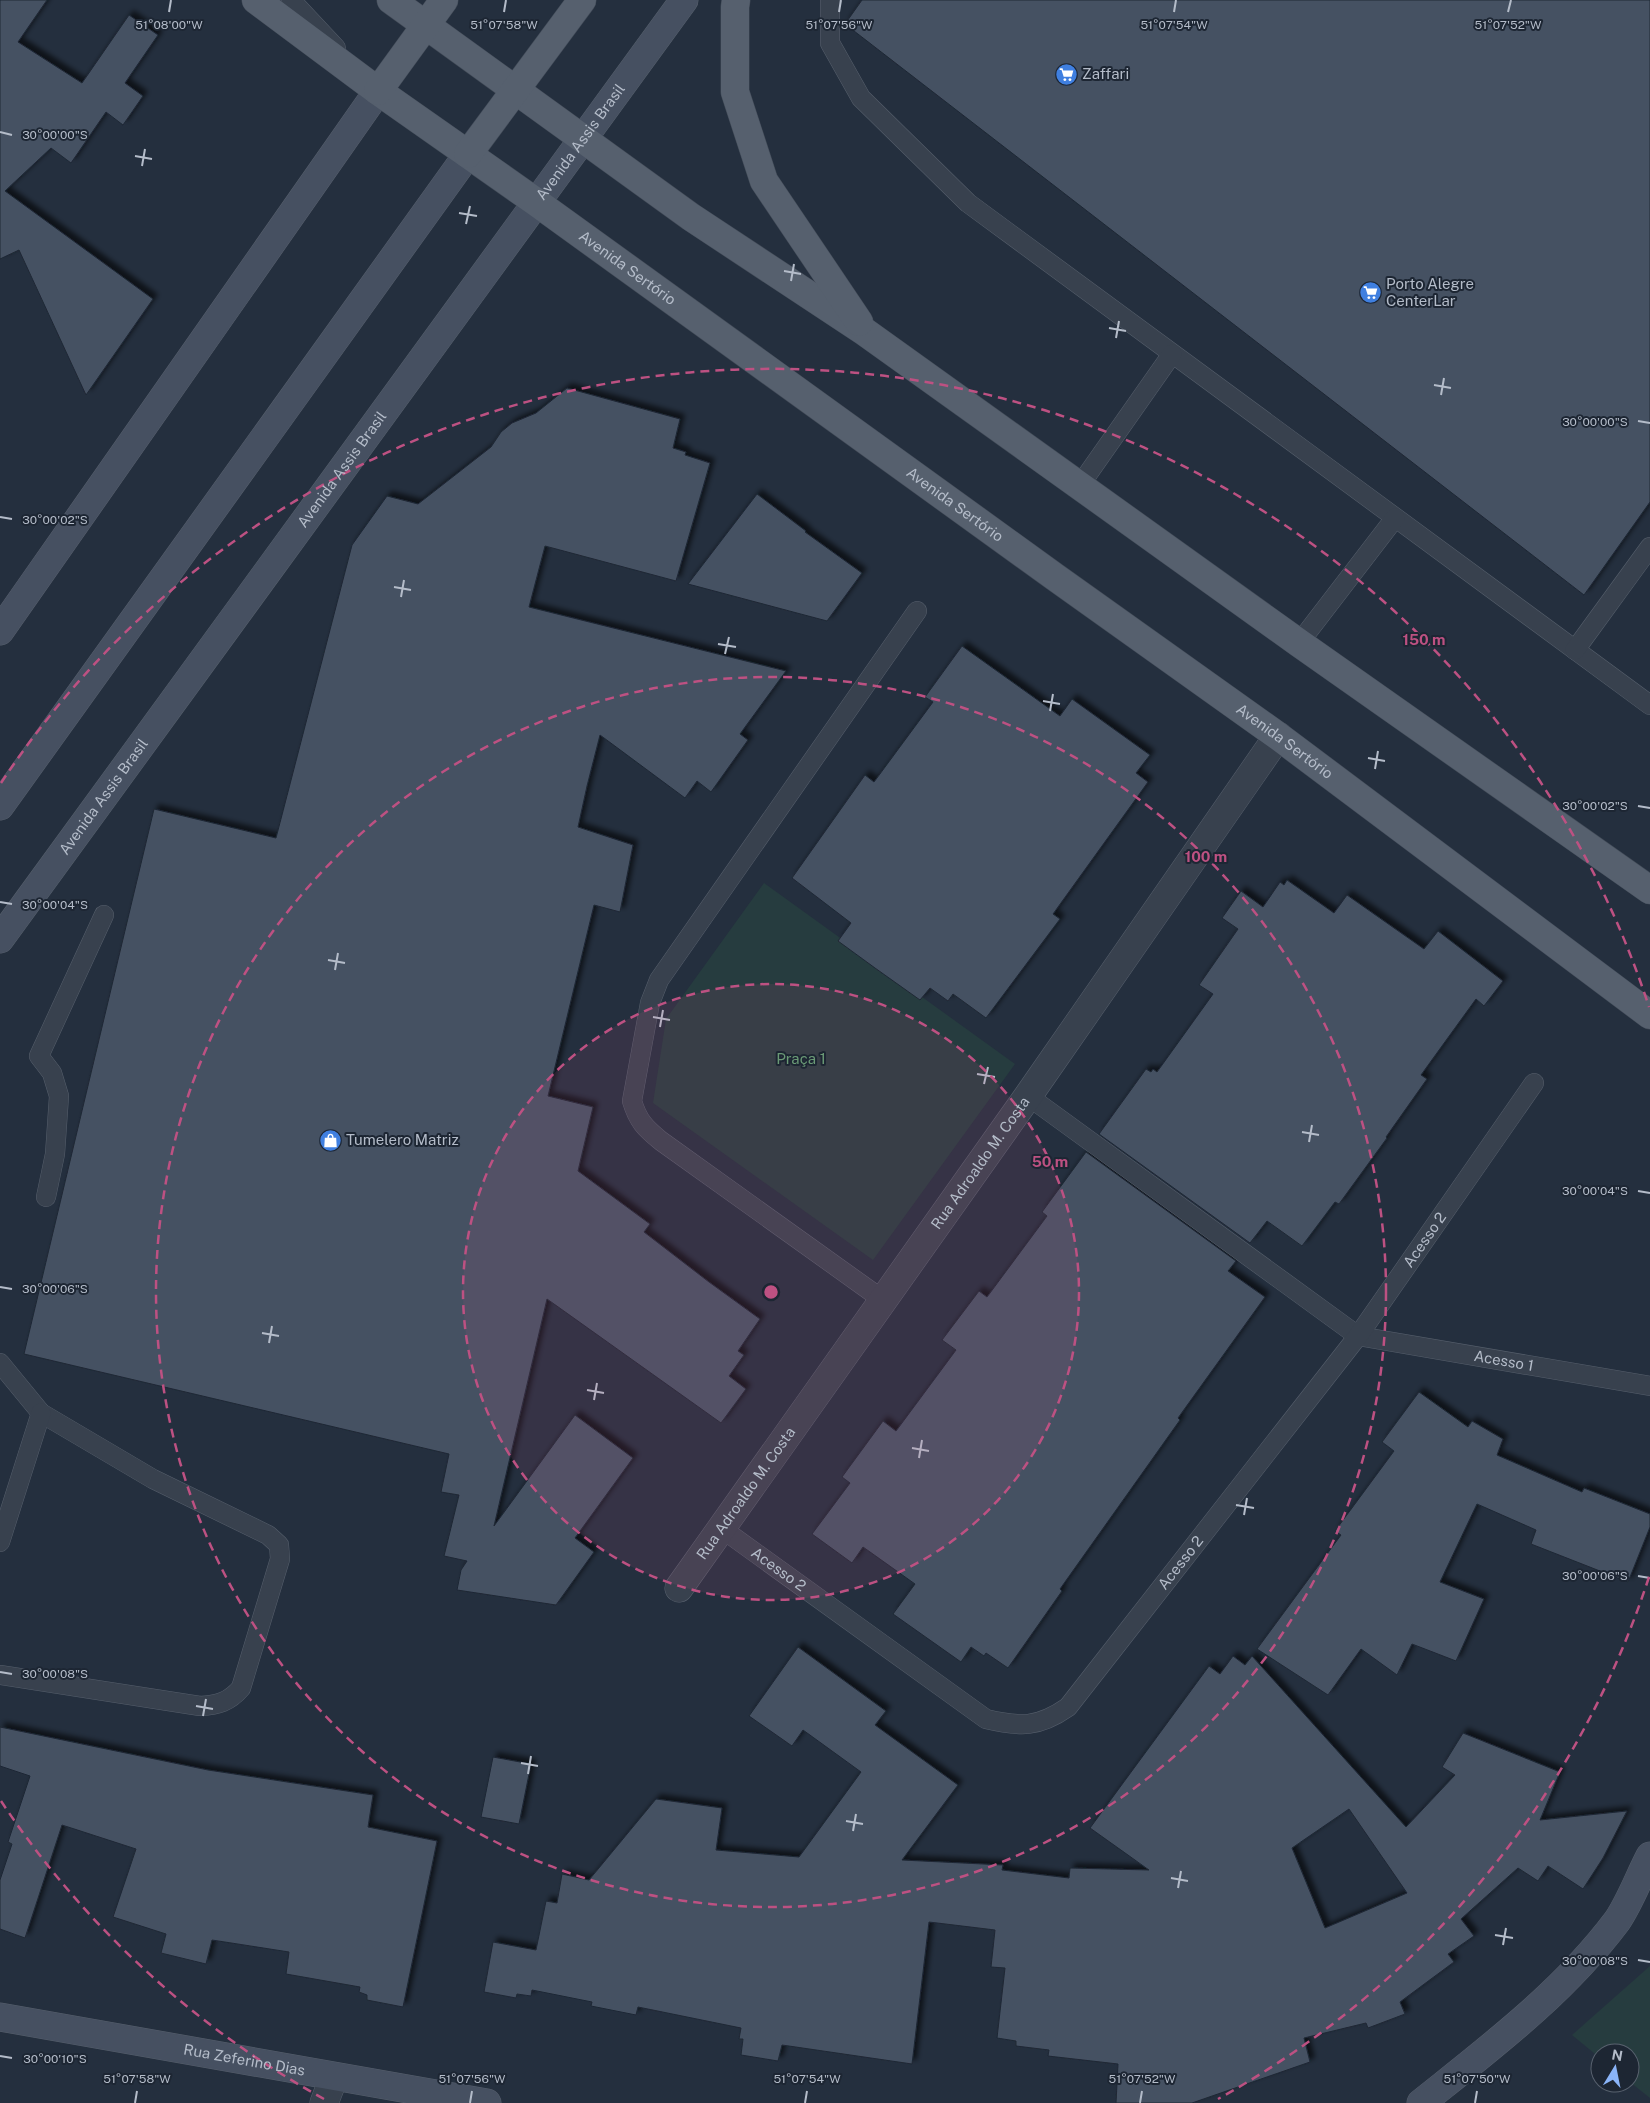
<svg xmlns="http://www.w3.org/2000/svg" width="1650" height="2103" font-family="'Public Sans',sans-serif">
  <style>
    .green { fill: #263c3f }
    .building { fill: #455162; stroke: #1f2835; fill-rule: evenodd; filter: url(#shadow) }
    .lines { fill: none; stroke-linecap: round; stroke-linejoin: round }
    .lane-casing { stroke: #565f6c; stroke-width: 20 }
    .street-casing { stroke: #565f6c; stroke-width: 29 }
    .secondary-casing { stroke: #565f6c; stroke-width: 29 }
    .primary-casing { stroke: #414a57; stroke-width: 29 }
    .lane { stroke: #38414e; stroke-width: 19 }
    .street { stroke: #38414e; stroke-width: 28 }
    .secondary { stroke: #465061; stroke-width: 28 }
    .primary { stroke: #56606e; stroke-width: 28 }
    .ticks { fill: none; stroke: #b4bcc9; stroke-width: 2 }
    .ring { fill: none; stroke: #bd5182; stroke-width: 2.5; stroke-dasharray: 9 6 }
    .labels { text-anchor: middle; stroke-width: 4; stroke-linejoin: round; paint-order: stroke }
    .poi-label { font-size: 15px; fill: #b4bcc9; stroke: #1d2633; text-anchor: start }
    .street-label { font-size: 15px; fill: #b4bcc9; stroke: #1d2633 }
    .park-label { font-size: 15px; fill: #6b9a76; stroke: #1d2633 }
    .ticks-label { font-size: 12px; text-anchor: middle; fill: #b4bcc9; stroke: #1d2633; stroke-width: 4; stroke-linejoin: round; paint-order: stroke }
    .centre { fill: #bd5182; stroke: #1d2633; stroke-width: 2.5 }
    .ring-label { font-size: 15px; text-anchor: middle; font-weight: bold; fill: #bd5182; stroke: #1d2633; stroke-width: 4; stroke-linejoin: round; paint-order: stroke }
  </style>
  <defs>
    <filter id="shadow"><feDropShadow dx="4.5" dy="-4.5" stdDeviation="2.5" flood-color="#0009"/></filter>
  </defs>
  <rect width="100%" height="100%" fill="#242f3e"/>
  <g class="green">
    <polygon points="764,883 1015,1064 873,1260 653,1103 666,1019"/>
    <polygon points="1650,1966 1650,2098 1630,2082 1630,2053 1600,2053 1600,2058 1572,2035"/>
  </g>
  <g class="building">
    <polygon points="0,0 47,0 18,42 82,83 129,15 158,35 125,83 143,96 123,125 106,112 71,163 51,148 5,191 153,299 86,395 19,250 0,259"/>
    <polygon points="862,0 1650,0 1650,502 1584,595 845,24"/>
    <polygon points="567,388 680,419 673,448 686,452 685,455 710,463 676,581 545,546 529,607 786,671 740,734 748,740 711,792 697,781 685,798 600,735 587,786 578,827 633,845 620,912 594,905 548,1096 593,1107 578,1171 650,1224 644,1232 709,1282 760,1319 738,1351 744,1355 729,1376 746,1389 721,1423 547,1299 494,1526 575,1415 633,1458 575,1538 594,1552 556,1605 457,1590 461,1570 467,1561 444,1556 459,1495 441,1492 449,1454 24,1354 154,809 276,838 352,545 387,496 418,504 491,447 501,432 512,423 536,413"/>
    <polygon points="757,494 806,531 805,532 862,573 827,621 688,584"/>
    <polygon points="962,646 1060,716 1072,699 1150,755 1136,773 1148,782 1053,914 1060,919 986,1018 953,994 948,1001 930,988 920,1000 875,968 838,941 851,923 792,878 865,775 874,782 933,702 925,697"/>
    <polygon points="1287,880 1334,913 1347,895 1424,949 1438,931 1503,981 1484,1006 1476,999 1421,1075 1427,1079 1386,1137 1387,1138 1339,1204 1335,1202 1302,1246 1267,1221 1250,1243 1099,1134 1146,1069 1151,1072 1153,1069 1157,1072 1213,994 1199,985 1238,929 1222,918 1241,891 1263,907 1280,882 1284,885"/>
    <polygon points="1086,1152 1236,1261 1228,1271 1265,1297 1178,1418 1180,1420 1060,1589 1062,1591 1008,1668 986,1653 984,1656 971,1647 961,1662 893,1614 915,1584 863,1547 852,1563 812,1534 850,1483 842,1477 883,1421 896,1431 956,1350 942,1340 979,1291 987,1297 1047,1216 1042,1212"/>
    <polygon points="1419,1392 1468,1427 1472,1421 1503,1439 1497,1455 1582,1492 1584,1488 1650,1514 1650,1527 1628,1582 1531,1544 1536,1530 1477,1504 1440,1582 1484,1599 1456,1661 1412,1644 1397,1675 1361,1649 1328,1695 1257,1649 1341,1535 1335,1531 1394,1451 1382,1442"/>
    <path d="M798,1647L886,1711L875,1725L958,1785L902,1860L1003,1865L1002,1870L1069,1878L1070,1868L1149,1870L1090,1828L1209,1666L1220,1674L1233,1656L1245,1665L1252,1656L1406,1827L1455,1775L1442,1767L1463,1733L1560,1772L1540,1820L1627,1811L1603,1858L1583,1889L1548,1866L1538,1881L1518,1868L1461,1919L1474,1936L1448,1954L1454,1962L1400,2002L1405,2014L1368,2028L1366,2023L1304,2038L1310,2062L1192,2103H1116L1118,2064L1048,2056L1049,2050L1016,2046V2041L997,2038L1005,1968L991,1967L995,1930L929,1922L912,2064L782,2045L778,2061L741,2055L743,2039H739L741,2028L638,2007L636,2015L591,2006L592,2002L532,1990L531,1996L517,1994L516,1998L484,1992L493,1942L536,1950L546,1901L557,1903L562,1874L589,1880L656,1799L722,1808L716,1850L799,1857L861,1772L803,1730L792,1746L749,1716ZM1349,1809L1407,1893L1325,1928L1292,1848Z"/>
    <polygon points="0,1727 208,1770 373,1795 368,1827 437,1841 403,2007 367,2000 367,1995 359,1992 360,1987 286,1974 289,1952 212,1940 206,1964 161,1953 166,1934 113,1917 136,1849 62,1825 25,1938 0,1929 0,1880 12,1844 8,1842 30,1776 0,1766"/>
    <polygon points="493,1757 531,1764 519,1824 481,1817"/>
  </g>
  <g class="lines">
    <defs>
      <g id="lane">
        <polyline points="291,0 336,48"/>
        <polyline points="830,0 830,43 861,98 968,203 1650,705"/>
        <polyline points="1080,485 1172,354"/>
        <polyline points="1299,643 1395,518"/>
        <polyline points="1575,650 1650,547"/>
        <path id="s1" d="M1028,1096L1358,1336L1650,1386"/>
        <polyline points="46,1197 55,1154 59,1096 52,1073 39,1056 104,915"/>
        <path d="M883,1300L661,1141C645,1128 638,1121 632,1101L650,1003L659,980L917,611"/>
        <path d="M0,1363L41,1413L153,1479L268,1535L279,1545L280,1559L241,1688C229,1702 218,1705 200,1706L0,1675"/>
        <path id="s2" d="M721,1528L986,1719C1020,1727 1038,1728 1068,1707L1358,1336L1534,1083"/>
        <polyline points="0,1542 41,1413"/>
      </g>
      <g id="street">
        <path id="s3" d="M679,1588L1028,1096L1278,736"/>
        <polyline points="324,2103 334,2077"/>
      </g>
      <g id="secondary">
        <polyline points="0,631 378,91"/>
        <polyline points="0,806 468,154"/>
        <path id="s4" d="M0,939L684,0"/>
        <path id="s5" d="M0,2017L487,2103"/>
        <path d="M1421,2103C1491,2047 1563,1993 1617,1921C1630,1902 1639,1877 1650,1856"/>
      </g>
      <g id="primary">
        <path id="s6" d="M256,0L378,91L536,202L1055,577L1278,736L1650,1015"/>
        <polyline points="391,0 691,217 865,332 1299,643 1650,890"/>
        <polyline points="736,0 735,7 735,92 764,181 859,322"/>
        <polyline points="378,91 444,0"/>
        <polyline points="468,154 582,0"/>
      </g>
    </defs>
    <use href="#lane" class="lane-casing"/>
    <use href="#street" class="street-casing"/>
    <use href="#secondary" class="secondary-casing"/>
    <use href="#primary" class="primary-casing"/>
    <use href="#lane" class="lane"/>
    <use href="#street" class="street"/>
    <use href="#secondary" class="secondary"/>
    <use href="#primary" class="primary"/>
  </g>
  <path class="ticks" d="M169,12L171,0M504,12L506,0M839,12L841,0M1174,12L1176,0M1508,12L1511,0M0,132L12,135M135,156L152,159M142,166L145,149M459,213L477,216M466,224L470,206M784,271L801,274M791,281L794,264M1109,328L1126,331M1116,338L1119,321M1434,385L1451,388M1441,395L1444,378M1638,421L1650,423M0,517L12,519M394,587L411,590M401,597L404,580M718,644L736,647M725,654L729,637M1043,701L1060,704M1050,711L1053,694M1368,758L1385,761M1375,769L1378,751M1638,806L1650,808M0,902L12,904M328,960L345,963M335,970L338,953M653,1017L670,1020M660,1027L663,1010M977,1074L995,1077M984,1084L988,1067M1302,1132L1319,1135M1309,1142L1312,1125M1638,1191L1650,1193M0,1287L12,1289M262,1333L279,1336M269,1343L272,1326M587,1390L604,1393M594,1400L597,1383M912,1448L929,1451M919,1458L922,1440M1236,1505L1254,1508M1244,1515L1247,1498M1638,1576L1650,1578M0,1672L12,1674M196,1706L213,1709M203,1716L206,1699M521,1763L538,1766M528,1774L531,1756M846,1821L863,1824M853,1831L856,1814M1171,1878L1188,1881M1178,1888L1181,1871M1495,1935L1513,1938M1503,1945L1506,1928M1638,1960L1650,1962M0,2056L12,2058M135,2103L137,2091M470,2103L472,2091M805,2103L807,2091M1140,2103L1142,2091M1475,2103L1477,2091"/>
  <circle cx="771" cy="1292" r="308" fill="#bd5182" fill-opacity=".12"/>
  <g class="ring">
    <circle cx="771" cy="1292" r="308"/>
    <circle cx="771" cy="1292" r="615"/>
    <path d="M1649 1577A923 923 0 0 1 1218 2099M324 2099A923 923 0 0 1 1 1801M1 783A923 923 0 0 1 1649 1007"/>
  </g>
  <defs>
    <symbol id="supermarket-disc" viewBox="-11 -11 22 22"><circle r="9.5" fill="#3f7fe0" stroke="#1d2633"/><path d="M-6-5.5h2.5l.6 2H6L4.5 2H-2.5L-4.4-4H-6ZM-1.5 3.2a1.3 1.3 0 1 0 .1 0ZM3 3.2a1.3 1.3 0 1 0 .1 0Z" fill="#fff"/></symbol>
    <symbol id="shop-disc" viewBox="-11 -11 22 22"><circle r="9.5" fill="#3f7fe0" stroke="#1d2633"/><path d="M-5-2.5h2.3a2.7 3.5 0 0 1 5.4 0H5L5.5 6h-11ZM-1.5-2.5h3a1.5 2.3 0 0 0-3 0Z" fill="#fff"/></symbol>
  </defs>
  <g fill-rule="evenodd">
    <use href="#supermarket-disc" x="1054" y="62" width="25" height="25"/>
    <use href="#supermarket-disc" x="1358" y="280" width="25" height="25"/>
    <use href="#shop-disc" x="318" y="1128" width="25" height="25"/>
  </g>
  <g class="labels">
    <g class="poi-label">
      <text x="1082" y="79">Zaffari</text>
      <text x="1386" y="289">Porto Alegre<tspan x="1386" dy="17">CenterLar</tspan></text>
      <text x="346" y="1145">Tumelero Matriz</text>
    </g>
    <g class="street-label">
      <text dy="5" stroke="none"><textPath href="#s4" startOffset="986">Avenida Assis Brasil</textPath></text>
      <text dy="5" stroke="none"><textPath href="#s6" startOffset="458">Avenida Sertório</textPath></text>
      <text dy="5" stroke="none"><textPath href="#s4" startOffset="581">Avenida Assis Brasil</textPath></text>
      <text dy="5" stroke="none"><textPath href="#s6" startOffset="862">Avenida Sertório</textPath></text>
      <text dy="5" stroke="none"><textPath href="#s6" startOffset="1268">Avenida Sertório</textPath></text>
      <text dy="5" stroke="none"><textPath href="#s4" startOffset="176">Avenida Assis Brasil</textPath></text>
      <text dy="5" stroke="none"><textPath href="#s3" startOffset="521">Rua Adroaldo M. Costa</textPath></text>
      <text dy="5" stroke="none"><textPath href="#s2" startOffset="1001">Acesso 2</textPath></text>
      <text dy="5" stroke="none"><textPath href="#s1" startOffset="556">Acesso 1</textPath></text>
      <text dy="5" stroke="none"><textPath href="#s3" startOffset="116">Rua Adroaldo M. Costa</textPath></text>
      <text dy="5" stroke="none"><textPath href="#s2" startOffset="596">Acesso 2</textPath></text>
      <text dy="5" stroke="none"><textPath href="#s2" startOffset="71">Acesso 2</textPath></text>
      <text dy="5" stroke="none"><textPath href="#s5" startOffset="248">Rua Zeferino Dias</textPath></text>
    </g>
    <g class="park-label">
      <text x="801" y="1064">Praça 1</text>
    </g>
  </g>
  <g class="ticks-label">
    <text x="169" y="29">51°08'00"W</text>
    <text x="504" y="29">51°07'58"W</text>
    <text x="839" y="29">51°07'56"W</text>
    <text x="1174" y="29">51°07'54"W</text>
    <text x="1508" y="29">51°07'52"W</text>
    <text x="55" y="139">30°00'00"S</text>
    <text x="1595" y="426">30°00'00"S</text>
    <text x="55" y="524">30°00'02"S</text>
    <text x="1595" y="810">30°00'02"S</text>
    <text x="55" y="909">30°00'04"S</text>
    <text x="1595" y="1195">30°00'04"S</text>
    <text x="55" y="1293">30°00'06"S</text>
    <text x="1595" y="1580">30°00'06"S</text>
    <text x="55" y="1678">30°00'08"S</text>
    <text x="1595" y="1965">30°00'08"S</text>
    <text x="55" y="2063">30°00'10"S</text>
    <text x="137" y="2083">51°07'58"W</text>
    <text x="472" y="2083">51°07'56"W</text>
    <text x="807" y="2083">51°07'54"W</text>
    <text x="1142" y="2083">51°07'52"W</text>
    <text x="1477" y="2083">51°07'50"W</text>
  </g>
  <circle cx="771" cy="1292" r="8" class="centre"/>
  <g class="ring-label">
    <text x="1424" y="645">150 m</text>
    <text x="1206" y="862">100 m</text>
    <text x="1050" y="1167">50 m</text>
  </g>
  <g transform="translate(1615 2068) rotate(10)"><circle r="24" fill="#1d2633" stroke="#59626f"/>
  <path d="M0-4L9 19L0 12L-9 19Z" fill="#8ab4f8"/>
  <text y="-8" font-size="14" font-weight="bold" text-anchor="middle" fill="#b4bcc9">N</text>
  </g>
</svg>
